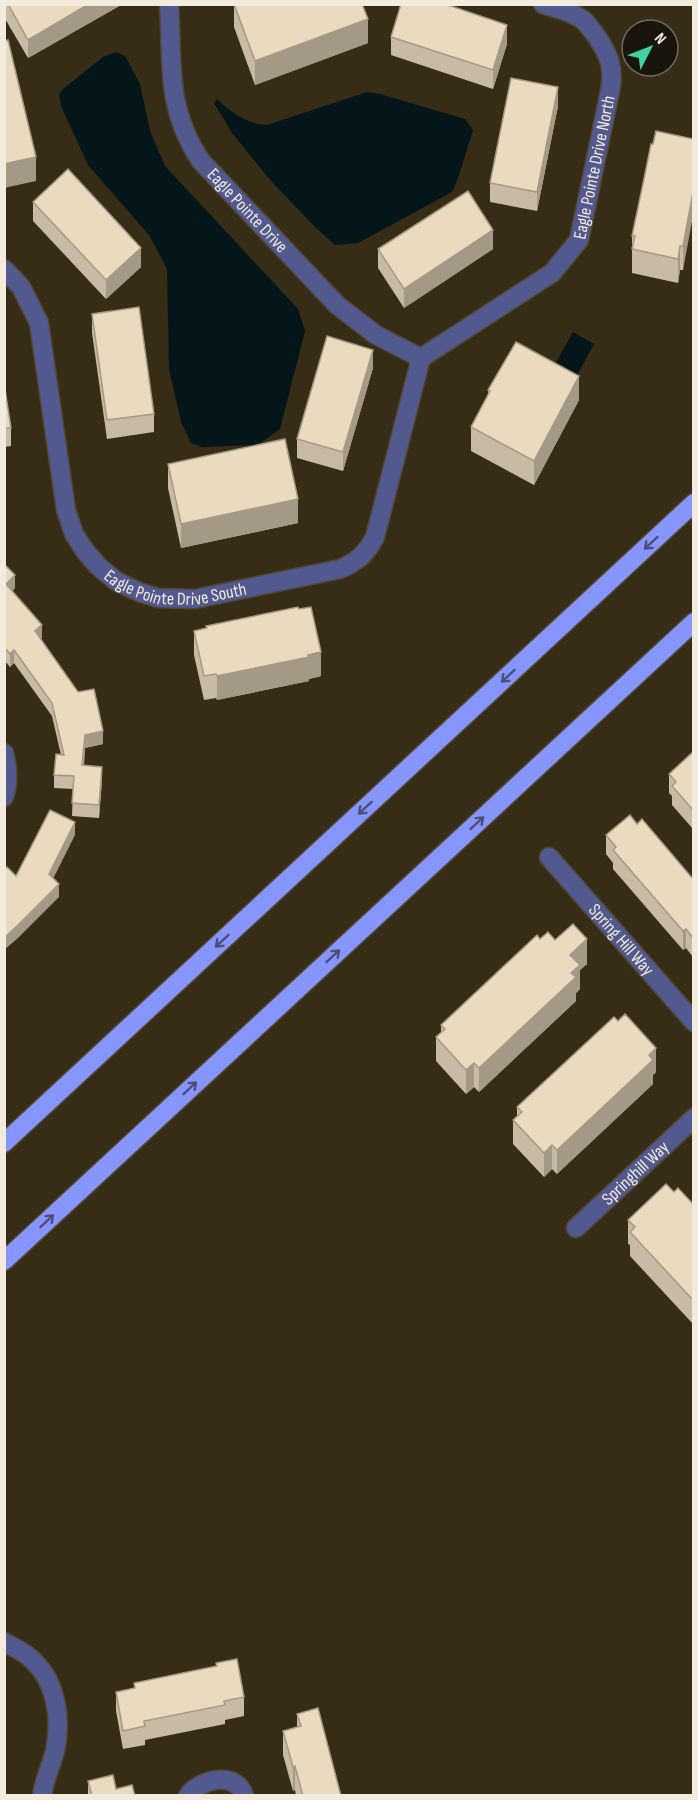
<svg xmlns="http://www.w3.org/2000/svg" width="698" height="1800" font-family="'Sofia Sans Condensed',sans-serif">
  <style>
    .water { fill: #041619 }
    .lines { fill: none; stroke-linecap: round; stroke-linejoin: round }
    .minor-casing { stroke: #514732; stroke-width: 21 }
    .highway-casing { stroke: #514732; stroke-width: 21 }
    .minor { stroke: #51598e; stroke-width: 18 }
    .highway { stroke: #8796fd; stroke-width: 18 }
    .wall { fill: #c8bba5 }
    .shaded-wall { fill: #a39986 }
    .building { fill: #e9dac0; stroke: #a39986; stroke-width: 1.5 }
    .oneway { stroke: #4b4f78 }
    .labels { text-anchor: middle; stroke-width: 6; stroke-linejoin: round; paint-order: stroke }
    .street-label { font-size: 18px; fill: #f3ebde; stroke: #1a150c }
  </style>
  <rect width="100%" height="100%" fill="#372c16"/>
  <g class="water">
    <polygon points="116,52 125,56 140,84 150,131 165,166 298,309 305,331 280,429 258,445 202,447 191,443 181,422 169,369 167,269 149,235 88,165 61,106 59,95 63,89 103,57"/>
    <path d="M367,92L380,94L465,119L473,130L458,178L452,192L358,243L335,245L316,228L271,181L232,133L214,103L217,99C230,112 248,124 267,125Z"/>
    <polygon points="573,332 594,344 575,379 553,368"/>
  </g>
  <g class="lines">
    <defs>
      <g id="minor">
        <path id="s1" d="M169,4C173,64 165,106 200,160L337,305L376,335L421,358"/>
        <path id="s2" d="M4,269L21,287L39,323L66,510L74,534L85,551L98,566L116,581L139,592L158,598L195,599L340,569C357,562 366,554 375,537L421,358"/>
        <path id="s3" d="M421,358L552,273L579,240L610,91C615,67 608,53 595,34C591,30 587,23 583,20C572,11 556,9 543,4"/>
        <path d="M4,753C8,768 9,782 4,797"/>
        <path id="s4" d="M549,857L694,1022"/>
        <path id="s5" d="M576,1228L694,1118"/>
        <path d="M4,1642C13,1647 22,1651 29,1657C56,1679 62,1717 55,1751C51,1766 44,1780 42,1796"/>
        <path d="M188,1796C199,1779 237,1770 244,1796"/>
      </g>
      <g id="highway">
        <polyline points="4,1143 694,503"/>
        <polyline points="4,1261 694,622"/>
      </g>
    </defs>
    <use href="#minor" class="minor-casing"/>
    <use href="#highway" class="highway-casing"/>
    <use href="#minor" class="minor"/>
    <use href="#highway" class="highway"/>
  </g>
  <g class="wall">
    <polygon points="4,4 121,4 121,5 28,58 4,17"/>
    <polygon points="234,4 368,43 255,85 234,27"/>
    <polygon points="391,37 507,44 493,89 391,55"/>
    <polygon points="558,106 537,211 490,202 490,183"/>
    <polygon points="693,139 683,270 680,270 678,283 632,273 632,236 653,144"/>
    <polygon points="33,202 141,267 106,299 33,221"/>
    <polygon points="378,249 493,249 404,308 378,268"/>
    <polygon points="92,314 154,414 154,432 107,439 92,333"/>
    <polygon points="373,368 343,471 297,458 297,439"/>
    <polygon points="4,383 11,428 11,446 4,447"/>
    <polygon points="488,390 579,400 534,485 471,451 471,427 488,394"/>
    <polygon points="168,464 298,523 181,548 168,488"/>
    <polygon points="4,564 15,588 12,591 42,638 40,639 103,744 85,748 84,766 102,780 99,818 72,816 73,789 54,788 54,775 61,755 52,716 14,663 10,667 4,660"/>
    <polygon points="206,626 321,676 309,679 309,681 217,700 216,698 204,700 194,655 194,631 206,628"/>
    <polygon points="693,752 693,829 672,805 672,796 669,793 669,774"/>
    <polygon points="637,824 693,879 693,957 686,948 683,950 613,869 613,863 606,854 606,835"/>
    <polygon points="540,939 555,940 587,964 580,970 580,989 576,993 576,1001 479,1092 474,1087 466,1094 436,1061 436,1037 441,1033 441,1025"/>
    <polygon points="656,1072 653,1075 653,1084 557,1174 552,1169 544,1177 513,1144 513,1120 517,1116 517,1107"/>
    <polygon points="674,1192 693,1204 693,1324 630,1256 630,1245 628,1244 628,1220"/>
    <polygon points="216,1663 244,1697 244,1716 225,1720 225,1724 145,1740 145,1745 123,1749 116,1711 116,1692 134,1688 134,1683 216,1666"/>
    <polygon points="297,1714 341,1796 296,1796 295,1790 293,1791 283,1755 283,1731 297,1727"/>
    <polygon points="88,1781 116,1789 135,1796 88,1796"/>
  </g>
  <g class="shaded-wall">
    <polygon points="89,4 121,5 28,58 28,40"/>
    <polygon points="368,19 368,43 255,85 255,61"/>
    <polygon points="507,25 507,44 493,89 493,70"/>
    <polygon points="558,87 558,106 537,211 537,192"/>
    <polygon points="36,157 36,181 4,188 4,164"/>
    <polygon points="693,192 693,216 683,270 683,246"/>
    <polygon points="493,230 493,249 404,308 404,289"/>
    <polygon points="680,246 680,270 678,283 678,259"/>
    <polygon points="141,248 141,267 106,299 106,280"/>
    <polygon points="373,350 373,368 343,471 343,452"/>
    <polygon points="579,376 579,400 534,485 534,461"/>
    <polygon points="298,499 298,523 181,548 181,524"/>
    <polygon points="15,575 15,588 6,597 6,584"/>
    <polygon points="42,625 42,638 35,644 35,631"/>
    <polygon points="14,650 14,663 10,667 10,654"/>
    <polygon points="321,652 321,676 309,679 309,681 217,700 217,676"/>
    <polygon points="103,731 103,744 85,748 82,778 85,735"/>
    <polygon points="102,767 102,780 99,818 99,805"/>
    <polygon points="75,822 75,835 49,887 49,874"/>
    <polygon points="59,884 59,897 18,938 4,950 4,938"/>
    <polygon points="686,929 686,948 683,950 683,931"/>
    <polygon points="587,939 587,964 580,970 580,989 576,993 576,1001 479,1092 479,1068 570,955"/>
    <polygon points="656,1048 656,1072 653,1075 653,1084 557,1174 557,1150"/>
    <polygon points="474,1063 474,1087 466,1094 466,1070"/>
    <polygon points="552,1145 552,1169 544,1177 544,1153"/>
    <polygon points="295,1766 295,1790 293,1791 293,1767"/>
  </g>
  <g class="building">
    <polygon points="8,4 89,4 28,40"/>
    <polygon points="234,4 362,4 368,19 255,61"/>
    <polygon points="401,4 445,4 507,25 493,70 391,37"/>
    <polygon points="8,40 36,157 4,164 4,41"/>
    <polygon points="511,78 558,87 537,192 490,183"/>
    <polygon points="656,131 693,139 693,192 683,246 680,246 678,259 632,249 635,236 632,236 644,179 651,144 653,144"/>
    <polygon points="68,169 141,248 106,280 33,202"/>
    <polygon points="468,191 493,230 404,289 378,249"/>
    <polygon points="139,307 154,414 107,420 92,314"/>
    <polygon points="327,336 373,350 343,452 297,439"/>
    <polygon points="516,342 579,376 534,461 471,427 490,391 488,390"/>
    <polygon points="4,383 11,428 4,428"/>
    <polygon points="285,439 298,499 181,524 168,464"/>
    <polygon points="4,564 15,575 6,584 42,625 35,631 78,692 94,689 103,731 85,735 82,765 102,767 99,805 72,803 74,776 54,775 56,754 64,755 52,703 14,650 10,654 4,647"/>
    <polygon points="298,607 299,609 311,607 321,652 308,655 309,657 217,676 216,674 204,676 194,631 207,628 206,626"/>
    <polygon points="693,752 693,810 672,786 676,782 669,774"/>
    <polygon points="50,810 75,822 49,874 59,884 18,925 4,938 4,870 7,867 16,876"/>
    <polygon points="630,815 637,824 642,819 693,879 693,938 686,929 683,931 613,850 616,847 606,835"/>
    <polygon points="573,924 587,939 570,955 580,965 571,973 576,977 479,1068 474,1063 466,1070 436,1037 445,1029 441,1025 537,935 540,939 548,932 555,940"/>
    <polygon points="625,1014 656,1048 649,1055 653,1060 557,1150 552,1145 544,1153 513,1120 522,1112 517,1107 614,1017 618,1021"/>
    <polygon points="666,1184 674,1192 678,1188 693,1204 693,1300 630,1232 635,1227 628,1220"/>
    <polygon points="237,1659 244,1697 224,1701 225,1705 144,1721 145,1726 123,1731 116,1692 135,1688 134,1683 217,1666 216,1663"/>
    <polygon points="318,1708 341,1796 303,1796 295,1766 293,1767 283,1731 301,1726 297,1714"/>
    <polygon points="113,1775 116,1789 132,1785 135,1796 92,1796 88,1781"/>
  </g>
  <defs><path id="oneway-shaft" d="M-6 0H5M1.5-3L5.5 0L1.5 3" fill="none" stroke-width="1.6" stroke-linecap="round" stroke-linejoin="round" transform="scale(1.5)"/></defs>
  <g class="oneway">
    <use href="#oneway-shaft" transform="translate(651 543) rotate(137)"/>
    <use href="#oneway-shaft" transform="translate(508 676) rotate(137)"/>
    <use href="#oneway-shaft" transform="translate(365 808) rotate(137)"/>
    <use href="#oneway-shaft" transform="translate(477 823) rotate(-43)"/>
    <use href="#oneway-shaft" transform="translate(222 941) rotate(137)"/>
    <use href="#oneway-shaft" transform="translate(333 956) rotate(-43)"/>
    <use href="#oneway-shaft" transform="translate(190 1088) rotate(-43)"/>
    <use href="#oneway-shaft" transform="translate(47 1221) rotate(-43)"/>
  </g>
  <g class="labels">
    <g class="street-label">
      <text dy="6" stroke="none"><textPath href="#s3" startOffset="273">Eagle Pointe Drive North</textPath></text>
      <text dy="6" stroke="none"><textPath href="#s1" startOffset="231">Eagle Pointe Drive</textPath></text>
      <text dy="6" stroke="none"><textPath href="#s2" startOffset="404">Eagle Pointe Drive South</textPath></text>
      <text dy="6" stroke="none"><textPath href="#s4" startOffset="110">Spring Hill Way</textPath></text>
      <text dy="6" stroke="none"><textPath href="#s5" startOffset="81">Springhill Way</textPath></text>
    </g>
  </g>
  <rect width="698" height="1800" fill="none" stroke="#f3ebde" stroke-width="12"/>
  <g transform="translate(650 48) rotate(48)"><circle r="28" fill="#1a150c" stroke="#716b60" stroke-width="1.5"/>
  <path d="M0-4.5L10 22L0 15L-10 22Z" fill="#3fd4a2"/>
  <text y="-9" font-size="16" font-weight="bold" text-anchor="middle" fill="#f3ebde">N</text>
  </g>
</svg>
